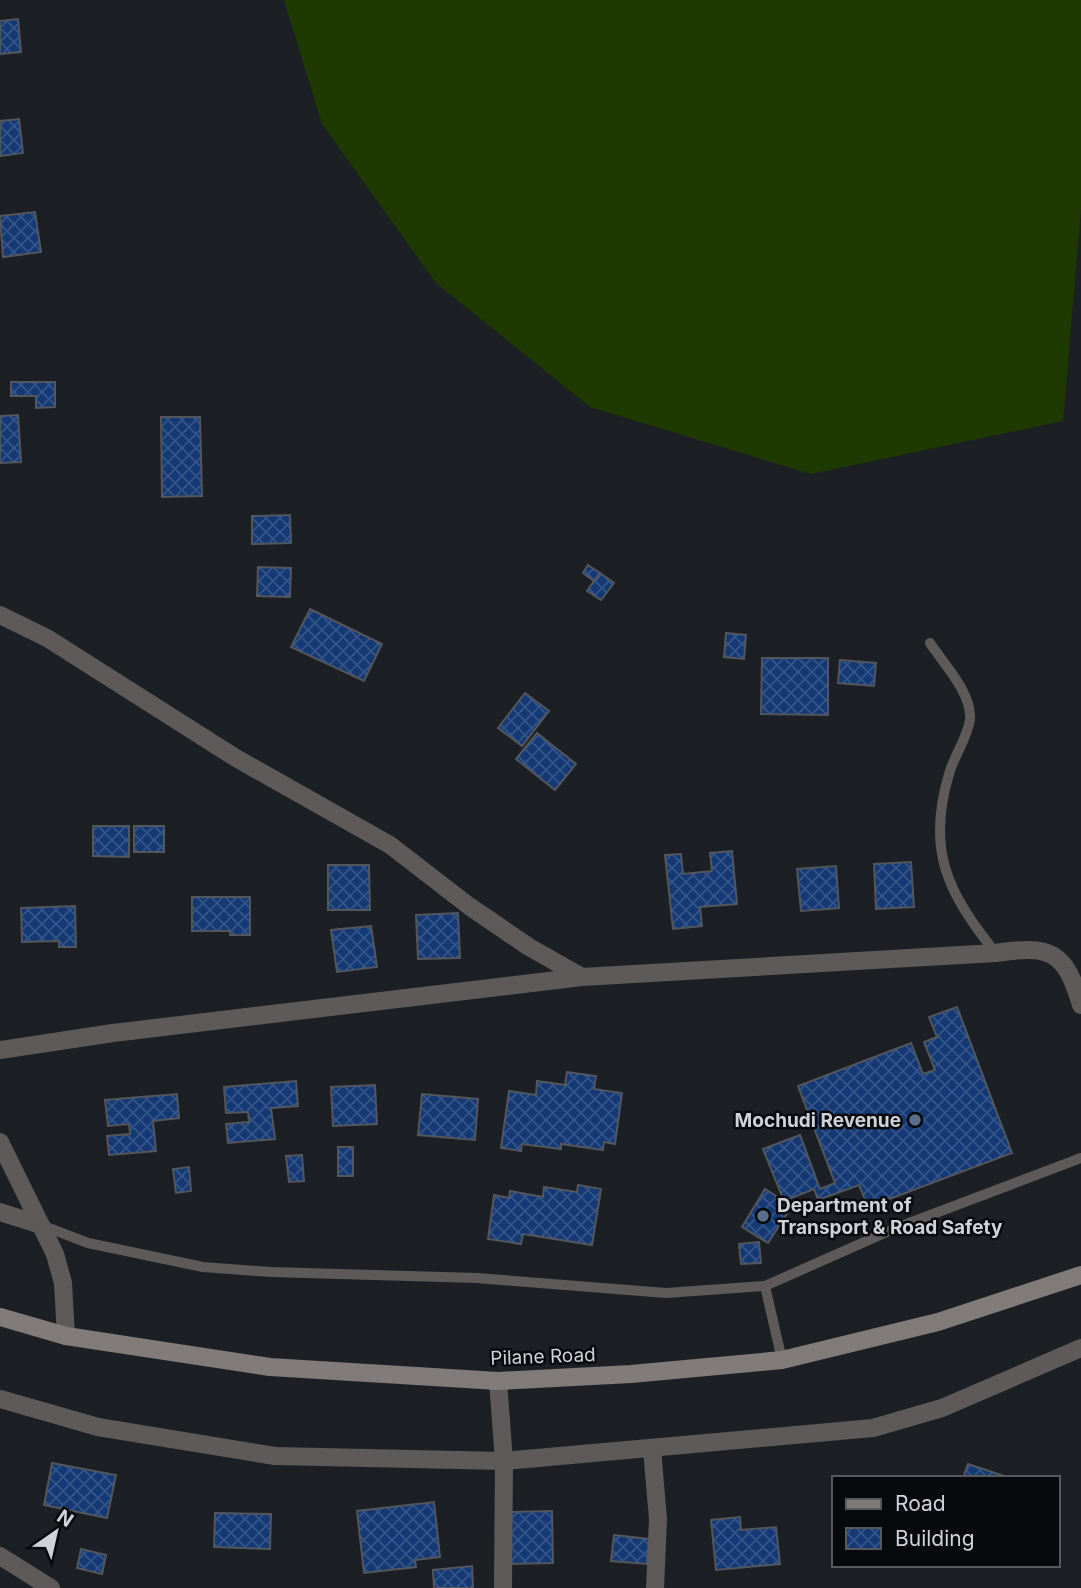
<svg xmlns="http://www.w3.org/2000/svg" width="1081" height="1588" font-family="Inter,sans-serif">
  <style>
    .grass { fill: #1f3a01 }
    .building { fill: url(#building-cross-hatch); stroke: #52565d; stroke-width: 2 }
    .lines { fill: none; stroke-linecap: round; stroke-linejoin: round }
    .service { stroke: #5e5a59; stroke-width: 10 }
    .minor { stroke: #5e5a59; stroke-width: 18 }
    .secondary { stroke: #817b79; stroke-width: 18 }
    .service-dot { fill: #5c6f8a; stroke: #08090c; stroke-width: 2.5 }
    .labels { text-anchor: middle; stroke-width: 5; stroke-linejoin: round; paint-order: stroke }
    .poi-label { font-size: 19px; font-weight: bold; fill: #cfd2d6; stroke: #08090c; text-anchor: end }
    .street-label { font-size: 19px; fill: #cfd2d6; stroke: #08090c }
  </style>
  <defs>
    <pattern id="building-cross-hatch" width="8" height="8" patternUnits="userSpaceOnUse" patternTransform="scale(1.75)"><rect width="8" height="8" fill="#143975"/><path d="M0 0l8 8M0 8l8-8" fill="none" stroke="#355588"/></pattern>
  </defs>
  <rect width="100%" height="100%" fill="#1c2025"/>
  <polygon class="grass" points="284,0 1081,0 1081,208 1063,421 811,474 590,407 436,283 322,124"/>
  <g class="building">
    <polygon points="18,19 21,52 0,54 0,21"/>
    <polygon points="19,119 23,153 0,156 0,121"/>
    <polygon points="35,212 41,252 3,257 0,216"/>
    <polygon points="11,382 55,382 55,407 36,408 36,396 11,396"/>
    <polygon points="18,415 21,462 0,463 0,416"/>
    <polygon points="161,417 200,417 202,496 162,497"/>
    <polygon points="290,515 291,543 252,544 252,516"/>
    <polygon points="588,565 600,573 594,581 583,573"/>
    <polygon points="258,567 291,568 290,597 257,596"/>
    <polygon points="600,573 614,583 601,600 587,591"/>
    <polygon points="310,609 382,644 364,681 291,647"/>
    <polygon points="726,633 746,635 744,659 724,657"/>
    <polygon points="762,658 828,658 828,715 761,714"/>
    <polygon points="840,660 876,663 874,686 838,683"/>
    <polygon points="525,693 549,711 522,746 498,728"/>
    <polygon points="537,733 576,764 555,790 516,759"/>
    <polygon points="93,826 129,826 129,857 93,856"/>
    <rect x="134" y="826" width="30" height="26"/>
    <polygon points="732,851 737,904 700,907 702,926 673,929 665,855 681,854 683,874 712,871 710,853"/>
    <polygon points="911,862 914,907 876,909 874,864"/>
    <polygon points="328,865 369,865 370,910 328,910"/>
    <polygon points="836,866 839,908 801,911 797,869"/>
    <polygon points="192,897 250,897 250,935 230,935 230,931 192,931"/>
    <polygon points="75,906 76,947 59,947 59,941 22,942 21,908"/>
    <polygon points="458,913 460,958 418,959 416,915"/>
    <polygon points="371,926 377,967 337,972 331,930"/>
    <polygon points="957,1007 1012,1153 868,1207 859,1185 818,1200 814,1189 784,1201 763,1149 800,1135 820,1189 835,1183 798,1086 911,1043 923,1074 935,1070 924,1042 937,1037 929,1017"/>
    <polygon points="567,1072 596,1076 594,1089 622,1093 615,1144 604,1142 603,1150 561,1144 561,1149 522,1144 521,1151 501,1148 509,1091 536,1095 537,1081 565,1085"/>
    <polygon points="296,1081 298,1106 271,1108 275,1139 228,1143 226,1124 249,1122 248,1112 226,1113 224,1087"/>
    <polygon points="375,1085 377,1124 333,1126 331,1087"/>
    <polygon points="177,1094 179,1118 153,1121 156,1151 109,1155 107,1136 130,1134 129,1124 108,1126 105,1100"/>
    <polygon points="422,1094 478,1099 475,1140 418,1135"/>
    <rect x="338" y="1147" width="15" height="29"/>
    <polygon points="302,1155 304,1181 289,1182 286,1156"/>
    <polygon points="189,1167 191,1191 176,1193 173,1169"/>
    <polygon points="578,1185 601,1189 592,1245 523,1234 521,1244 488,1239 494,1195 509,1198 510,1191 543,1197 544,1187 577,1192"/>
    <polygon points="765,1189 792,1206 768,1243 742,1227"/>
    <polygon points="759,1242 761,1263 741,1264 739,1244"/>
    <polygon points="52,1463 116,1475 107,1518 44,1505"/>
    <polygon points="968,1464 1010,1478 963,1478"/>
    <polygon points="434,1502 440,1557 415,1560 416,1567 364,1573 357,1511"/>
    <polygon points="552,1511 553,1563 510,1564 509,1512"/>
    <polygon points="215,1513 271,1514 270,1549 214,1547"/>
    <polygon points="740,1517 741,1530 776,1527 780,1564 716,1570 711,1520"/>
    <polygon points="614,1535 649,1539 647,1564 611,1561"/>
    <polygon points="81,1549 106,1555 102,1574 77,1568"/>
    <polygon points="472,1566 473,1588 434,1588 433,1570"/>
  </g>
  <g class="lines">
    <g class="service">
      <path d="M930,643C943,663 972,693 970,719C968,737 954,756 949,774C926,851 948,893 995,952"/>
      <polyline points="41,1225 88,1243 203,1267 271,1272 477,1278 666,1293 765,1286 896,1228 1081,1158"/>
      <polyline points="765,1286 782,1360"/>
    </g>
    <g class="minor">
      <path d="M0,615L47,638L236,758L390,845L469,906L529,947L582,977L995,953C1050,945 1065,950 1081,1005"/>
      <polyline points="0,1050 113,1033 582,977"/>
      <polyline points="0,1142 55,1254 63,1283 66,1336"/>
      <polyline points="0,1212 41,1225"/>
      <polyline points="498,1381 504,1461 503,1588"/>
      <polyline points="0,1399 98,1427 275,1456 504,1461 873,1428 942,1408 1081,1348"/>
      <polyline points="652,1449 658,1519 655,1588"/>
      <polyline points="0,1556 51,1588"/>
    </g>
    <polyline class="secondary" points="0,1317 66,1336 270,1367 498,1381 631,1374 782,1360 938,1322 1081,1275"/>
  </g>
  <g class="service-dot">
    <circle cx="915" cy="1120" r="7"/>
    <circle cx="763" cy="1216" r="7"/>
  </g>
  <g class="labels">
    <g class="poi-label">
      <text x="901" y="1127">Mochudi Revenue</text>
      <text x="777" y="1212" text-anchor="start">Department of<tspan x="777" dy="22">Transport &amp; Road Safety</tspan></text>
    </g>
    <g class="street-label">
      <text transform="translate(543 1356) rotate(-2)" y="7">Pilane Road</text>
    </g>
  </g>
  <rect x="832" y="1476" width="228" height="91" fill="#08090c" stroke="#58595d" stroke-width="2"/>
  <rect x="846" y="1499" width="35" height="10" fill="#817b79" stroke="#58595d" stroke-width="2"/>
  <text x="895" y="1511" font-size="21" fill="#cfd2d6">Road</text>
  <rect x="846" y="1528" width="35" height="21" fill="url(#building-cross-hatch)" stroke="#58595d" stroke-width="2"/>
  <text x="895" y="1546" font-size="21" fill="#cfd2d6">Building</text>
  <g transform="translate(56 1532) rotate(34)" stroke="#08090c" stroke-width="5" paint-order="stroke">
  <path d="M0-5L12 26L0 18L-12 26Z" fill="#cfd2d6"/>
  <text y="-10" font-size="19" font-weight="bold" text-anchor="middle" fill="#cfd2d6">N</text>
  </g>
</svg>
